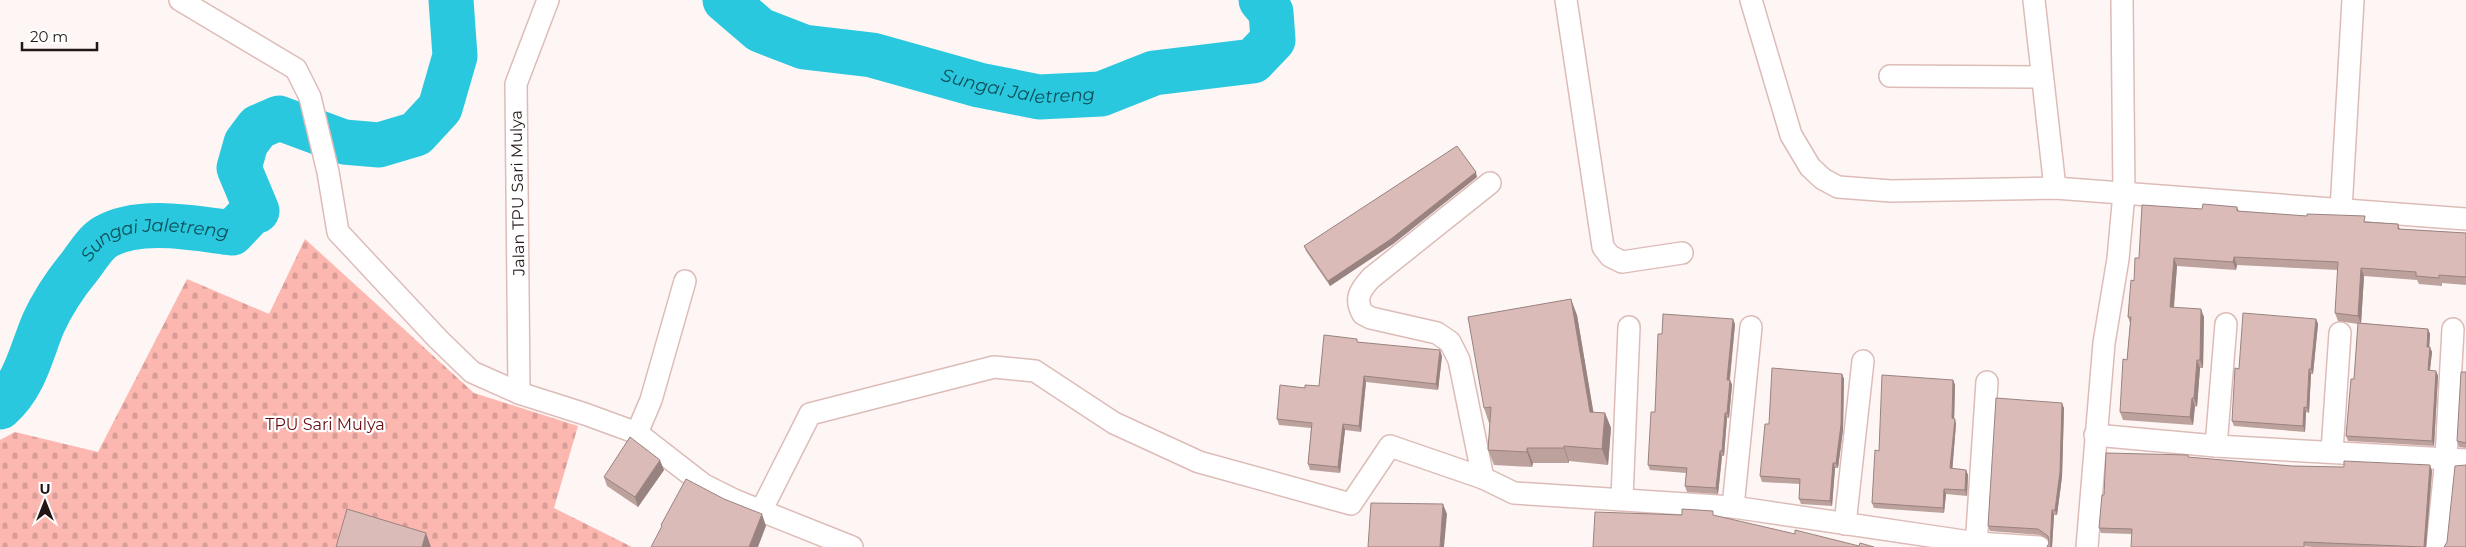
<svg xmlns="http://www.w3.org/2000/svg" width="2466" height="547" font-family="Montserrat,sans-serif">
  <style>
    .cemetery { fill: url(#cemetery-stones) }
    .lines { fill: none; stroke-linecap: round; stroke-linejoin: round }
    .river { stroke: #29c8de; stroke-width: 45 }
    .minor-casing { stroke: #ddbcb8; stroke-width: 24 }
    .minor { stroke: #fff; stroke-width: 21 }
    .wall { fill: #bca19d }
    .shaded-wall { fill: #998380 }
    .building { fill: #dbbbb7; stroke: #998380 }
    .labels { text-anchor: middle; stroke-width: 4.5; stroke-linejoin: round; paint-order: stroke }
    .street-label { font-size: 16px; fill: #221715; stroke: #fff }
    .park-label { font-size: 16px; fill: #680c0f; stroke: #fff }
    .water-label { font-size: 18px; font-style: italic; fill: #0e4e57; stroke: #fff }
  </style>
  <defs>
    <pattern id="cemetery-stones" width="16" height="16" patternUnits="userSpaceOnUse" patternTransform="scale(1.25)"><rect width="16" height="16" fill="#fcb8b0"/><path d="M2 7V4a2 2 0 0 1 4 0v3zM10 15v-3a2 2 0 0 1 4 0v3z" fill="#d89d96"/></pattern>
  </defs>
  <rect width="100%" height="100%" fill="#fdf6f5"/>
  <polygon class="cemetery" points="305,239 474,393 578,426 554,508 632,547 0,547 0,440 15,432 98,452 187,279 269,314"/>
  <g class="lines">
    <g class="river">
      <path id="s1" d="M725,0L760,30L804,47L872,55L979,85L1039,97L1101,94L1154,73L1253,61L1273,40L1271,12L1261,0"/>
      <path id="s2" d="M0,407C25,385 31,353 43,324C52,304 66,283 80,266C87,257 95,243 105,237C139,217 194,228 232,233L251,213L257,211L239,168L246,143L258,127L279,118L344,142L379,145L416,134L440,108L455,56L451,0"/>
    </g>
    <defs>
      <g id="minor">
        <polyline points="180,0 296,69 310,97 328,172 338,232 438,339 472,372 519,393 585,414 637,433 704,485 734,500 852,547"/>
        <polyline points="1566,0 1603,247 1610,256 1622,262 1682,253"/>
        <polyline points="1751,0 1791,135 1810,167 1823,179 1838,187 1891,191 2055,188 2466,219"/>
        <polyline points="2034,0 2055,188"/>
        <polyline points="1890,76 2041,77"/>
        <polyline points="2341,210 2353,0"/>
        <polyline points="519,393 516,84 548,0"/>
        <polyline points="637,433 651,400 685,281"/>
        <polyline points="2095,435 2216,446 2466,460"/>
        <polyline points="2216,446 2226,324"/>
        <polyline points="2332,451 2340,333"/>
        <path d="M1483,478L1459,360L1450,342L1437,333L1371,318L1363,314C1354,299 1360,290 1371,278L1490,183"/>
        <polyline points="1622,498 1629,327"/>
        <polyline points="1733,507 1751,327"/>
        <polyline points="761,511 810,414 994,367 1035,371 1114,423 1199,462 1351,504 1390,446 1483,478 1514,493 1733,507 1977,543 2039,547"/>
        <polyline points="1845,524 1863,361"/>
        <polyline points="1976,547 1987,382"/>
        <polyline points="2087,547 2104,343 2118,259 2124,193 2122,0"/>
        <polyline points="2437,547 2446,458 2453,329"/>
      </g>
    </defs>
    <use href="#minor" class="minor-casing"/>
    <use href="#minor" class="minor"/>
  </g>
  <g class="wall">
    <polygon points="1477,177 1393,244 1330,286 1306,251 1304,246"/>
    <polygon points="2237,207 2239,211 2398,224 2400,229 2466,233 2466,285 2442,283 2442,286 2419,284 2417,280 2364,276 2361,323 2428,329 2430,334 2429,347 2432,352 2430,371 2436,371 2438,376 2434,446 2348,441 2346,436 2354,379 2358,324 2338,321 2335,313 2338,270 2237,265 2236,270 2177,266 2174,308 2204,317 2203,368 2200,368 2197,407 2195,406 2193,425 2123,420 2120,412 2127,360 2130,323 2128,317 2134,281 2139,258 2202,209"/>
    <polygon points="1577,315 1593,412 1605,413 1611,428 1608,465 1569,461 1569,463 1533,463 1532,467 1494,465 1488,450 1490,423 1489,423 1484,408"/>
    <polygon points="2316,319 2318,324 2313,374 2311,374 2309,413 2306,412 2305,432 2234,426 2232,421 2239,369"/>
    <polygon points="1735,324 1730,380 1732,385 1729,418 1727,418 1724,456 1722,456 1718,494 1687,492 1685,486 1686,473 1650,470 1648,465 1655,412 1662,334"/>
    <polygon points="1358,342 1442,356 1438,390 1366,382 1361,432 1345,430 1340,473 1310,470 1308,464 1311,428 1279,425 1277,419 1305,388 1319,386"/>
    <polygon points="2466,372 2466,448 2459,447 2457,441"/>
    <polygon points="1842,374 1844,379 1843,430 1838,468 1835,468 1832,506 1801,504 1799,499 1800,484 1762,482 1760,476"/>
    <polygon points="1953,380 1955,385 1954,419 1956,424 1952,469 1966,470 1968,475 1967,496 1946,494 1944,513 1874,508 1872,503 1879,451"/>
    <polygon points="2064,408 2062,477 2057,515 2054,515 2052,547 2047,547 2049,543 2049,540 2040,535 1990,531 1988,526"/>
    <polygon points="2189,458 2292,466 2432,471 2426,547 2313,547 2132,534 2101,533 2099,528"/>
    <polygon points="664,470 638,507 607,486 604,477"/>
  </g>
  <g class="shaded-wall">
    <polygon points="1476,172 1477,177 1393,244 1330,286 1328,281"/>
    <polygon points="2234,257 2237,265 2236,270 2233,262"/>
    <polygon points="2174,258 2177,266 2173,315 2170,307"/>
    <polygon points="2361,268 2364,276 2361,324 2358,316"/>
    <polygon points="1571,299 1577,315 1596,427 1590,412"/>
    <polygon points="2201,309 2204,317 2203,368 2200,360"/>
    <polygon points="1733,319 1735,324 1729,385 1727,380"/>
    <polygon points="2316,319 2318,324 2313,374 2311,369"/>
    <polygon points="2428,329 2430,334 2429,352 2427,347"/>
    <polygon points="2430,347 2432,352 2429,376 2428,370"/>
    <polygon points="1440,350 1442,356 1438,390 1436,384"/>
    <polygon points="2197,360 2200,368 2197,407 2194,398"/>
    <polygon points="2309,369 2311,374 2309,413 2307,408"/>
    <polygon points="2436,371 2438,376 2434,446 2432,441"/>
    <polygon points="1842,374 1844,379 1843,430 1838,468 1836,463"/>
    <polygon points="1364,376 1366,382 1361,432 1359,426"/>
    <polygon points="1730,380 1732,385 1729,418 1727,413"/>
    <polygon points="1953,380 1955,385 1954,424 1952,418"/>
    <polygon points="2192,398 2195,406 2193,425 2190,417"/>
    <polygon points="2062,403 2064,408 2062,477 2057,515 2055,510"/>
    <polygon points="2304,407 2306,412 2305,432 2303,426"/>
    <polygon points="1605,413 1611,428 1608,465 1602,449"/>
    <polygon points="1725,413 1727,418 1724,456 1722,451"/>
    <polygon points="1955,419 1956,424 1952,474 1950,468"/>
    <polygon points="1343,424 1345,430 1340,473 1338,467"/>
    <polygon points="1564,446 1569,461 1569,463 1564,448"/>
    <polygon points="1527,448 1533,463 1532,467 1527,452"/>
    <polygon points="1720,451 1722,456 1718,494 1716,488"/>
    <polygon points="660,460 664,470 638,507 635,497"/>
    <polygon points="1833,463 1835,468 1832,506 1830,501"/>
    <polygon points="2430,465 2432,471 2426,547 2424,547"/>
    <polygon points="1966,470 1968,475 1967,496 1965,490"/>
    <polygon points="1944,489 1946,494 1944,513 1943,508"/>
    <polygon points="1443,504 1447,514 1444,547 1440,547"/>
    <polygon points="2052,510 2054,515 2052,547 2050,547"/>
    <polygon points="762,514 766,526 758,547 749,547"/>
    <polygon points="426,533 431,547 422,547"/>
  </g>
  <g class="building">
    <polygon points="1457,146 1476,172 1391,239 1328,281 1304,246"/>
    <polygon points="2203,204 2237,207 2237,211 2307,216 2307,214 2365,216 2364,222 2398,224 2398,229 2466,233 2466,277 2439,275 2439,278 2416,276 2416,272 2361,268 2358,316 2335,313 2338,262 2234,257 2233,262 2174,258 2170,307 2201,309 2200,360 2197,360 2194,398 2192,398 2190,417 2120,412 2123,359 2127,360 2131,317 2128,317 2131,280 2134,281 2135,258 2139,258 2142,205 2202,209"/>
    <polygon points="1571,299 1590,412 1605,413 1602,449 1564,446 1564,448 1527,448 1527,452 1488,450 1491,407 1484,408 1468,317"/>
    <polygon points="2243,313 2316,319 2311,369 2309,369 2307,408 2304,407 2303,426 2232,421 2235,368 2239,369"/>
    <polygon points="1663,314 1733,319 1727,380 1730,380 1727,413 1725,413 1722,451 1720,451 1716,488 1685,486 1687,468 1648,465 1651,412 1655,412 1658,334 1662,334"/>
    <polygon points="2358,323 2428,329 2427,347 2430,347 2428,370 2436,371 2432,441 2346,436 2351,379 2354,379"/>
    <polygon points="1324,335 1357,339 1357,342 1440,350 1436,384 1364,376 1359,426 1343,424 1338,467 1308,464 1312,423 1277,419 1280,385 1305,388 1305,385 1319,386"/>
    <polygon points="1772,368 1842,374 1841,425 1836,463 1833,463 1830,501 1799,499 1800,479 1760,476 1765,424 1769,424"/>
    <polygon points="2461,372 2466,372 2466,443 2457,441"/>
    <polygon points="1882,375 1953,380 1952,418 1955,419 1950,468 1966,470 1965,490 1944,489 1943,508 1872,503 1875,450 1879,451"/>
    <polygon points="1996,398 2062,403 2060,472 2055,510 2052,510 2050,547 2047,547 2049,543 2048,536 2038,529 1988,526"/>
    <polygon points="630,437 660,460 635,497 604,477"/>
    <polygon points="2106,453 2188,455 2188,457 2292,466 2344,467 2344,461 2430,465 2424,547 2304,542 2304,547 2131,547 2132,529 2099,528 2102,495 2104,495"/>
    <polygon points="2466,465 2466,547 2444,547 2447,542 2455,466"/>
    <polygon points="686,479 724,499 762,514 749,547 651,547 662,526 661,525"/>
    <polygon points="1371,503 1443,504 1440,547 1368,547"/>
    <polygon points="347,509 426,533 422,547 336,547"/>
    <polygon points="1682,509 1713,511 1713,515 1795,534 1795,530 1859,546 1860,543 1874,547 1593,547 1595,512 1682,515"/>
  </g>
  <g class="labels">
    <g class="street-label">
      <text transform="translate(517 193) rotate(-91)" y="6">Jalan TPU Sari Mulya</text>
    </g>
    <g class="park-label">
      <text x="325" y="430">TPU Sari Mulya</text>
    </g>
    <g class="water-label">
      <text dy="6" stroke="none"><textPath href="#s1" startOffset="312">Sungai Jaletreng</textPath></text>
      <text dy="6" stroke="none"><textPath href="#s2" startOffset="250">Sungai Jaletreng</textPath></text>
    </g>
  </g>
  <g transform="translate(45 502)" stroke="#ffffff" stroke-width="4" paint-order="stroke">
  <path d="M0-4L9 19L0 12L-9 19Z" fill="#221715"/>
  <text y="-8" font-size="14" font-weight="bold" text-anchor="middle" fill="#221715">U</text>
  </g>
  <path d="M22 42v8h75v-8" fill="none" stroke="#221715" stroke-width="2.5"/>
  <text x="30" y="42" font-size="15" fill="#221715" stroke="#ffffff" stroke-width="4" paint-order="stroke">20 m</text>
</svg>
